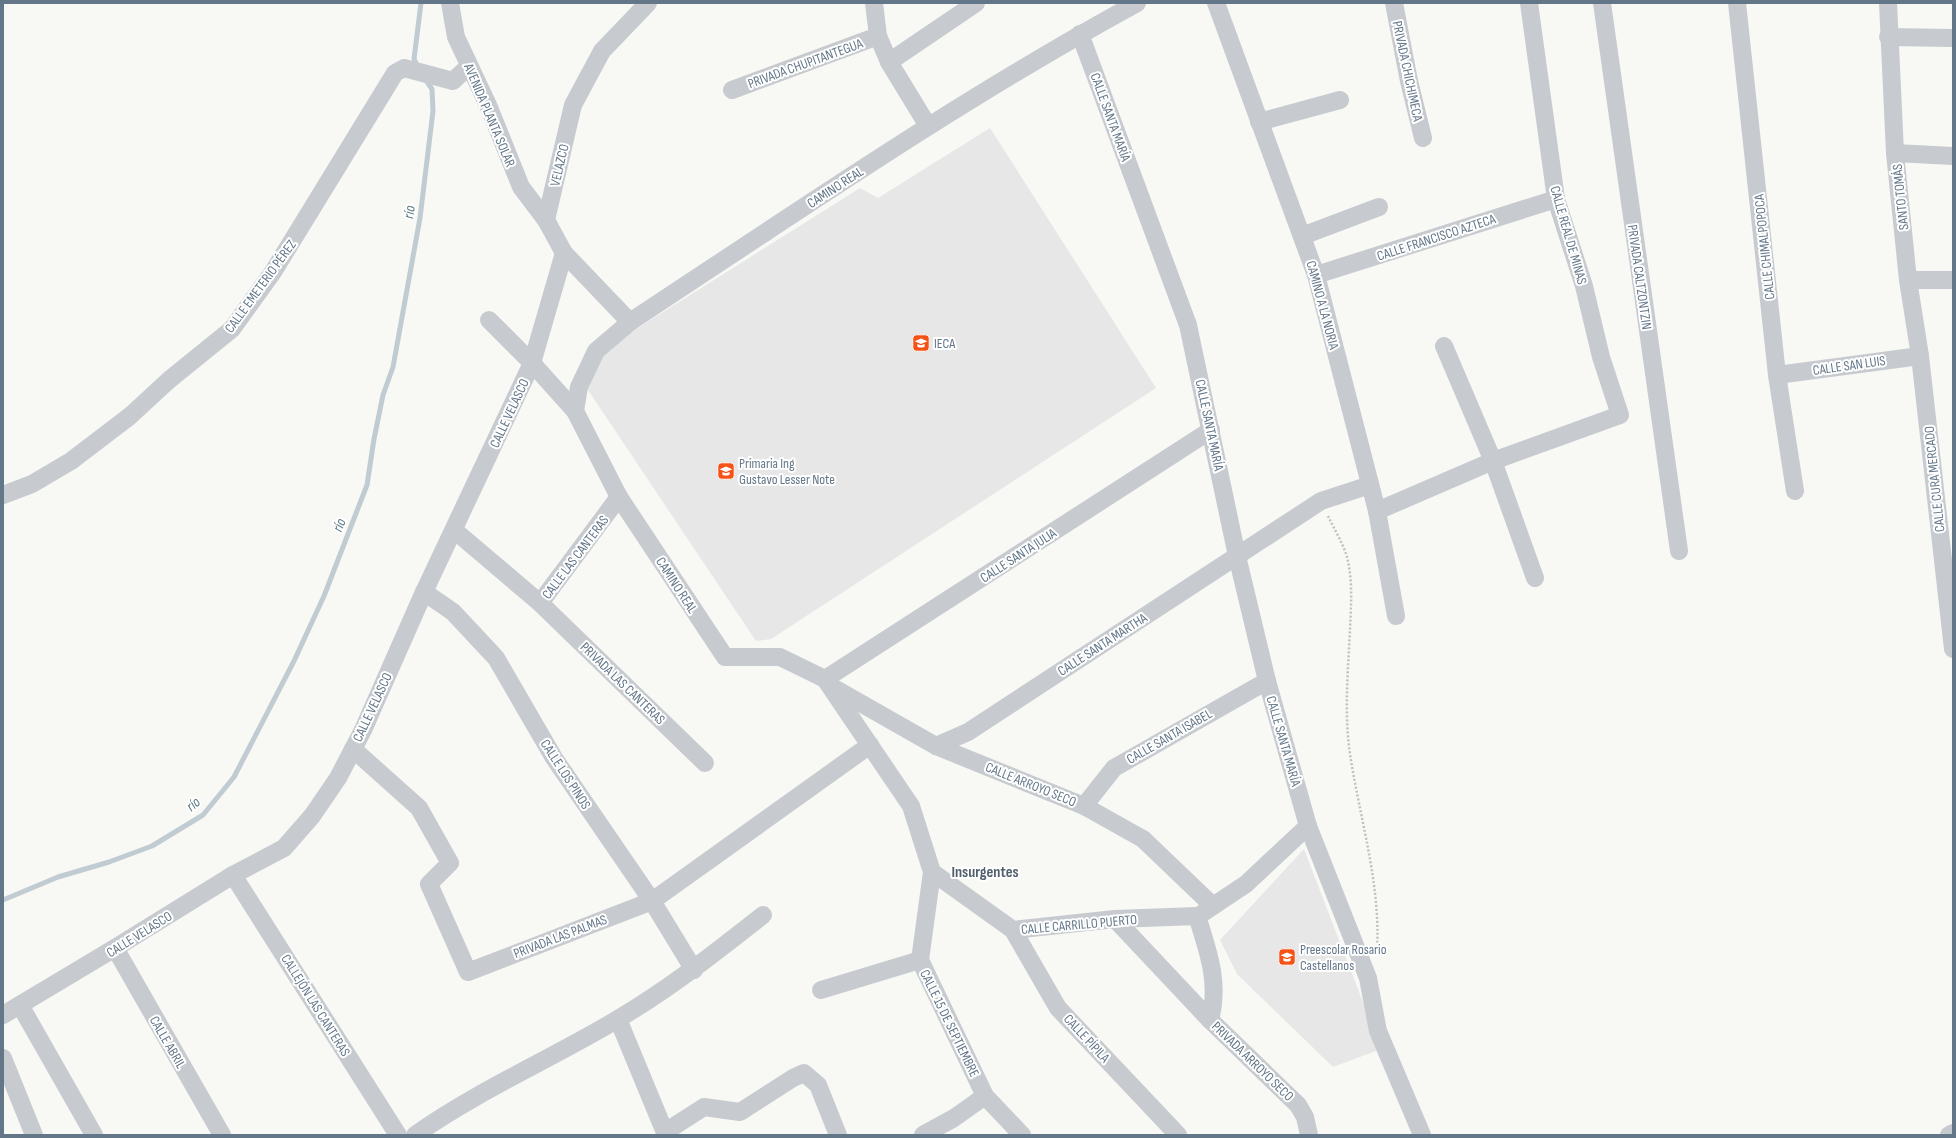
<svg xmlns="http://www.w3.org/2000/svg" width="1956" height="1138" font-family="'Sofia Sans Condensed',sans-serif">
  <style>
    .built { fill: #e6e7e6 }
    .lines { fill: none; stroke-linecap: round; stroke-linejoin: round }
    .stream { stroke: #c0ccd1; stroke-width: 5 }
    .path { stroke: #bec1c3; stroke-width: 2.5; stroke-dasharray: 2 2; stroke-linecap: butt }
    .minor { stroke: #c7cbcf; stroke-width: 18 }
    .labels { text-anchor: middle; stroke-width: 4; stroke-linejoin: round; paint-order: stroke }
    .street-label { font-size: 14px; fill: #647789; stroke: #fff }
    .poi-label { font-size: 14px; fill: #647789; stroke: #fff; text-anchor: start }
    .water-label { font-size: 15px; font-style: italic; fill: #5f7a85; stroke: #fff }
    .quarter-label { font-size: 16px; font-weight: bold; fill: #53616d; stroke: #fff }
  </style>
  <rect width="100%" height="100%" fill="#f8f8f5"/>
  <g class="built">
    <polygon points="990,128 1156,388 771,639 756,641 588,390 599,361 614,343 860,188 878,198"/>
    <polygon points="1304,849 1381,1049 1333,1067 1237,974 1220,940"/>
  </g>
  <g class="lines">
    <g class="stream">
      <polyline points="418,67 414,59 421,3"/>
      <polyline points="3,900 58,877 109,862 152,846 203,815 234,777 294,661 324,596 367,485 374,439 383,395 393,367 420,218 433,111 432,89 425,79"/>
    </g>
    <path class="path" d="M1328,516C1334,529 1343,543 1347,557C1353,580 1351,606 1350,630C1348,671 1344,713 1350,754C1360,820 1381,884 1377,952"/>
    <g class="minor">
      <polyline points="450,3 456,37 488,105 521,187 546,220 564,253 630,322"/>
      <polyline points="874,3 878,36 889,62 928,126"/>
      <polyline points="1216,3 1316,275 1377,511 1396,616"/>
      <polyline points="1394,3 1409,81 1423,138"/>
      <polyline points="1602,3 1679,551"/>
      <polyline points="1737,3 1777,375 1795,491"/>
      <polyline points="1888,3 1895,153 1908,280 1920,356 1953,649"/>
      <polyline points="1080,34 1188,325 1237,556 1267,681 1308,826 1368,978 1378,1031 1422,1135"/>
      <polyline points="1888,37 1953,38"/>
      <polyline points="889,62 976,3"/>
      <polyline points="732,90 878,36"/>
      <polyline points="1259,122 1340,100"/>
      <polyline points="1895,153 1953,156"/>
      <polyline points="546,220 573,105 602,51 648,3"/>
      <polyline points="1302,236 1379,207"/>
      <polyline points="1316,275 1556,199"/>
      <polyline points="1908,280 1953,280"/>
      <polyline points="489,320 532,363 575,411 619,497 725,657 780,657 825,679 911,806 932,872 920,960 985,1096 1022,1135"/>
      <polyline points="1444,346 1493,461 1535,578"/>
      <polyline points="1777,375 1920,356"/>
      <path d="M575,411L579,387L596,351L630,322C797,212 961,99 1137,3"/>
      <polyline points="3,495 32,484 71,461 130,416 169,380 232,329 273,272 395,73 404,68 453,81 469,66"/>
      <polyline points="1377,511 1493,461 1620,415 1601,357 1584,286 1556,199 1529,3"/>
      <polyline points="454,530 540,603 705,763"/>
      <polyline points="424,592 453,612 496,658 554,758 652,901 694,970"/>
      <polyline points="540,603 619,497"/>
      <polyline points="825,679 1211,430"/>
      <polyline points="834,688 936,746 1084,806 1143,839 1213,906"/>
      <polyline points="936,746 968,732 1321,501 1370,485"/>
      <polyline points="353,749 419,808 450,863 429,884 468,972 652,901 870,745"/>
      <polyline points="1084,806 1114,768 1267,681"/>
      <polyline points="932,872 1013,930 1115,919 1197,916"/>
      <polyline points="233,875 398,1135"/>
      <polyline points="1204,912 1246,884 1308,826"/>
      <path d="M1197,916C1208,951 1220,983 1210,1020"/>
      <polyline points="1115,919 1210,1020 1298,1105 1305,1117 1309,1135"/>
      <polyline points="1013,930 1058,1008 1178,1135"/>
      <polyline points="115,948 222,1135"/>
      <polyline points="821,990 920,960"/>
      <polyline points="20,1005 94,1135"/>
      <polyline points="3,1015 115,948 233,875 284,848 312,816 338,778 363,730 424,592 532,363 564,253"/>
      <polyline points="618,1019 666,1135"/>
      <polyline points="3,1058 34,1135"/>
      <polyline points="665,1132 704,1107 740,1112 793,1078 804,1073 818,1085 838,1135"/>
      <path d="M415,1135C479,1090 551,1059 618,1019C669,989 716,952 763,915"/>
      <polyline points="923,1135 954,1118 985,1096"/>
      <polyline points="1949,1135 1953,1133"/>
    </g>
  </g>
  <defs>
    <symbol id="university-square" viewBox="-11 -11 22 22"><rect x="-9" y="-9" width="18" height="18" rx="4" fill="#f55217" stroke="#fff"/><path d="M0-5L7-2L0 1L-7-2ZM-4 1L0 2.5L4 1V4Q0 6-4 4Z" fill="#fff"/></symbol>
    <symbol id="school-square" viewBox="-11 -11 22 22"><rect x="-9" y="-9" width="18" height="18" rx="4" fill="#f55217" stroke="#fff"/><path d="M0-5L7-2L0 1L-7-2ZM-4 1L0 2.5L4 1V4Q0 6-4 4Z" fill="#fff"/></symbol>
  </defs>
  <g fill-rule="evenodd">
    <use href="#university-square" x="911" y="333" width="20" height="20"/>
    <use href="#school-square" x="716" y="461" width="20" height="20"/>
    <use href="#school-square" x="1277" y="947" width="20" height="20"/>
  </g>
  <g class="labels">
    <g class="street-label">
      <text transform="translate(805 63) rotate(-20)" y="5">PRIVADA CHUPITANTEGUA</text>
      <text transform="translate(1408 71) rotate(78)" y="5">PRIVADA CHICHIMECA</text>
      <text transform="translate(490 115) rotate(67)" y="5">AVENIDA PLANTA SOLAR</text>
      <text transform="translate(1111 117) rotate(70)" y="5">CALLE SANTA MARÍA</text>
      <text transform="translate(559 165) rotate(-77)" y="5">VELAZCO</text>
      <text transform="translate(835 187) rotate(-33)" y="5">CAMINO REAL</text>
      <text transform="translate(1900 197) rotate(-96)" y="5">SANTO TOMÁS</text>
      <text transform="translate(1569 235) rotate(74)" y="5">CALLE REAL DE MINAS</text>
      <text transform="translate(1436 237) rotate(-18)" y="5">CALLE FRANCISCO AZTECA</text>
      <text transform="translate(1764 247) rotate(-96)" y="5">CALLE CHIMALPOPOCA</text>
      <text transform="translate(1640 277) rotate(82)" y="5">PRIVADA CALTZONTZIN</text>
      <text transform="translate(260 286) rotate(-54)" y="5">CALLE EMETERIO PÉREZ</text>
      <text transform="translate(1323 305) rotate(75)" y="5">CAMINO A LA NORIA</text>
      <text transform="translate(1849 365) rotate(-8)" y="5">CALLE SAN LUIS</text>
      <text transform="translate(509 413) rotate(-65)" y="5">CALLE VELASCO</text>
      <text transform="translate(1210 425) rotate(78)" y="5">CALLE SANTA MARÍA</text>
      <text transform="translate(1934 479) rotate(-96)" y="5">CALLE CURA MERCADO</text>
      <text transform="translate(1018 555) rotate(-33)" y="5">CALLE SANTA JULIA</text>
      <text transform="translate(575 557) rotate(-53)" y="5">CALLE LAS CANTERAS</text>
      <text transform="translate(677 585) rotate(57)" y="5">CAMINO REAL</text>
      <text transform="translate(1102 644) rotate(-33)" y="5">CALLE SANTA MARTHA</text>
      <text transform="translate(623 683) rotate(44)" y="5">PRIVADA LAS CANTERAS</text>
      <text transform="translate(372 707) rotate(-65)" y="5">CALLE VELASCO</text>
      <text transform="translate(1169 736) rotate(-30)" y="5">CALLE SANTA ISABEL</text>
      <text transform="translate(1284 741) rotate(74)" y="5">CALLE SANTA MARÍA</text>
      <text transform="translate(566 774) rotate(57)" y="5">CALLE LOS PINOS</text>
      <text transform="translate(1031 784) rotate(22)" y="5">CALLE ARROYO SECO</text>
      <text transform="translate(1079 924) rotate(-5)" y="5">CALLE CARRILLO PUERTO</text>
      <text transform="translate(139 934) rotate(-32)" y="5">CALLE VELASCO</text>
      <text transform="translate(560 936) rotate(-21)" y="5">PRIVADA LAS PALMAS</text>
      <text transform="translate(316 1005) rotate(58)" y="5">CALLEJÓN LAS CANTERAS</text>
      <text transform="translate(950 1023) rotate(64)" y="5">CALLE 15 DE SEPTIEMBRE</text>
      <text transform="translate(1087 1038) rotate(47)" y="5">CALLE PÍPILA</text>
      <text transform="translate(168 1042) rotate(60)" y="5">CALLE ABRIL</text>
      <text transform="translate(1253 1061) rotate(44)" y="5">PRIVADA ARROYO SECO</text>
    </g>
    <g class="poi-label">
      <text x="934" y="348">IECA</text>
      <text x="739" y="468">Primaria Ing<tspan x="739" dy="16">Gustavo Lesser Note</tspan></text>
      <text x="1300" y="954">Preescolar Rosario<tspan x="1300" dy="16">Castellanos</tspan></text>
    </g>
    <g class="water-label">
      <text transform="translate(409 212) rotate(-82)" y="5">río</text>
      <text transform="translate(339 525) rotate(-69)" y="5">río</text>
      <text transform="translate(193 804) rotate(-40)" y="5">río</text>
    </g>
    <g class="quarter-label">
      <text x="985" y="877">Insurgentes</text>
    </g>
  </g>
  <rect width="1956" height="1138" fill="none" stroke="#647789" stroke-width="8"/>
</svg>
